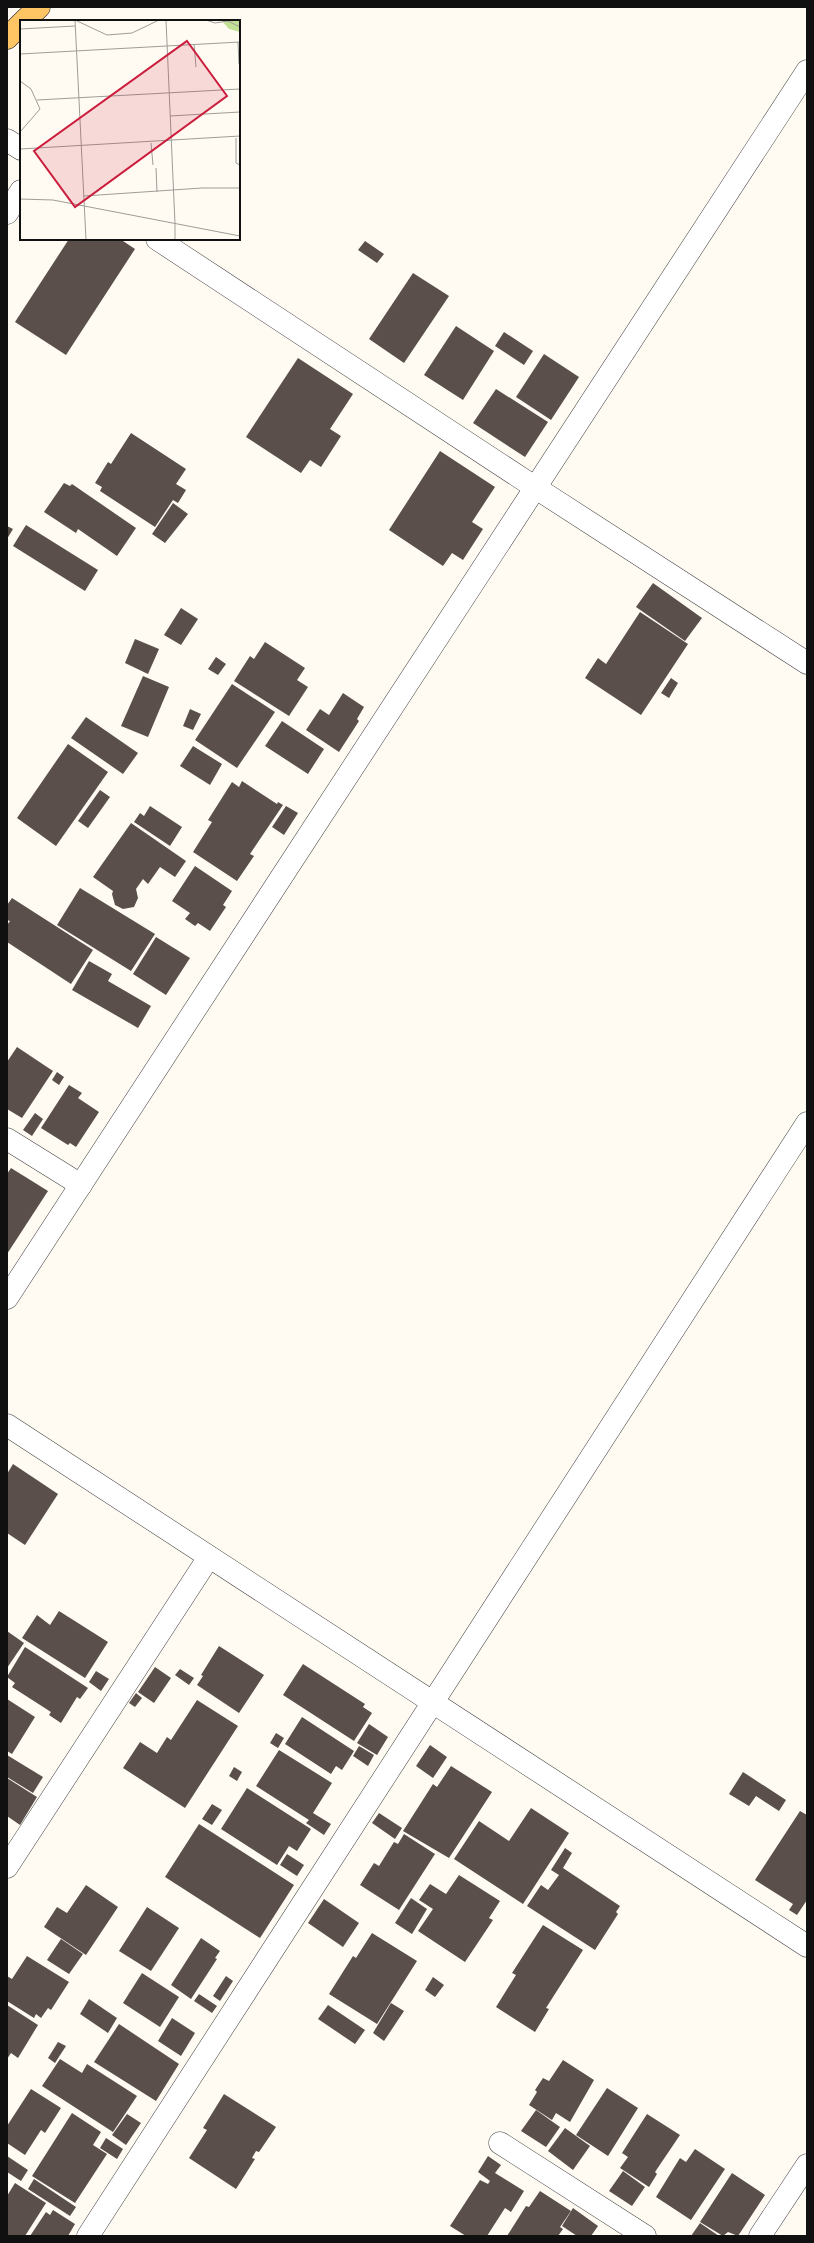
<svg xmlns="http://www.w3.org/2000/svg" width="814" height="2243" font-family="'Crimson Pro',serif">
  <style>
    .building { fill: #5a4f4b }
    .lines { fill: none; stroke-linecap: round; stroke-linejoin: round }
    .street-casing { stroke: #434343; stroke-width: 23 }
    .primary-casing { stroke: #212121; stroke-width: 23 }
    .street { stroke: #fff; stroke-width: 22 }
    .primary { stroke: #ffc463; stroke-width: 22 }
    .inset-road { fill: none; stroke: #9f9d98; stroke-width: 1 }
    .view { fill: #cc1c3c; fill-opacity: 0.15; stroke: #cc1c3c; stroke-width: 2 }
    .inset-edge { fill: none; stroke: #101010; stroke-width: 2 }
  </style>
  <rect width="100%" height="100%" fill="#fffbf3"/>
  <g class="building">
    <polygon points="69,239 120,239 135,249 66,355 15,322"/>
    <polygon points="365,241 384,254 377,263 358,250"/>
    <polygon points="413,273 449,296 404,363 369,339"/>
    <polygon points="456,326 494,351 463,400 424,375"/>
    <polygon points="504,332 533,351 524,365 495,346"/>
    <polygon points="544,354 579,377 551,420 516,397"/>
    <polygon points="298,358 353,394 330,429 341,436 321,467 310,460 301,473 246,437"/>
    <polygon points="496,389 548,422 525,457 473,423"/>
    <polygon points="131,433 186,469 176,484 186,490 178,503 173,500 155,527 100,491 102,487 95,483 108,462 111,464"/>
    <polygon points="440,451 495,487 472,522 483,529 463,560 452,553 443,566 389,530"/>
    <polygon points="64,483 70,486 72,484 136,528 117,556 78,529 76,533 44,512"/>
    <polygon points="173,503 188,514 165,543 152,534"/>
    <polygon points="26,525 98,570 85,591 13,546"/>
    <polygon points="7,526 13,529 7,539"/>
    <polygon points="653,583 702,618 685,641 636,607"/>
    <polygon points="181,608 198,619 181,645 164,635"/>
    <polygon points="640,612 688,644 641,715 585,678 598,658 606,664"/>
    <polygon points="135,639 159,649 148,674 125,663"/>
    <polygon points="265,642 305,668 297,680 308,687 289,716 234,681 250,656 254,659"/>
    <polygon points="216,657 226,664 218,675 208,669"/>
    <polygon points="143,676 169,687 148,737 121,726"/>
    <polygon points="671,678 678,683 669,698 661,693"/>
    <polygon points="232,684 275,712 237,768 195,740"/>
    <polygon points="343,693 364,707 357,719 359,721 339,752 306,730 320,709 329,715"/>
    <polygon points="190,709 201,714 193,730 183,726"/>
    <polygon points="86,717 138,753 123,774 71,738"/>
    <polygon points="282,721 324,749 308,774 265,746"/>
    <polygon points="68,744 108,772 56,846 17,818"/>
    <polygon points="193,746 222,764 210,785 180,766"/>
    <polygon points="242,781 277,804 278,802 283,805 250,854 254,856 237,881 193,852 212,822 208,820 232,782 239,787"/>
    <polygon points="100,790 110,797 88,828 78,821"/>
    <polygon points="150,806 182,827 170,846 134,822 140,813 144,816"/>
    <polygon points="286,806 298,813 284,835 272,827"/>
    <polygon points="131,823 186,861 175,877 160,867 148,884 143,879 136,889 138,898 134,907 123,909 115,905 112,894 113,891 93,877"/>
    <polygon points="195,866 232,891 223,905 226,907 210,931 198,923 195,926 185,919 190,913 172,901"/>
    <polygon points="80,888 155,934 131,971 57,925"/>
    <polygon points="12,898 93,950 71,984 7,942 7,925 10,921 7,920 7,905"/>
    <polygon points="156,937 190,958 166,995 133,974"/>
    <polygon points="89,961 112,974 108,981 151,1006 138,1028 72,990"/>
    <polygon points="17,1047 53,1071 22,1118 7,1109 7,1062"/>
    <polygon points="57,1072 64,1077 59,1085 52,1080"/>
    <polygon points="69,1085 82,1093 78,1098 99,1112 76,1147 70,1143 68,1145 41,1128"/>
    <polygon points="35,1113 43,1119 32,1136 23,1130"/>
    <polygon points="11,1168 48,1191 7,1254 7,1174"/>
    <polygon points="13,1464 58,1494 25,1545 7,1533 7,1474"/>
    <polygon points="59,1611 108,1642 85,1678 22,1638 37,1615 50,1625"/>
    <polygon points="7,1631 24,1643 7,1668"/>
    <polygon points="219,1646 264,1675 239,1713 197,1685 203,1676 201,1675"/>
    <polygon points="25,1647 88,1688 80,1699 77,1697 61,1723 49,1715 51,1712 12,1687 15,1683 7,1677"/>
    <polygon points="303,1664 365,1704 363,1707 372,1713 354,1741 283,1695"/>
    <polygon points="155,1667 171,1678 154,1703 138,1692"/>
    <polygon points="180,1669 194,1678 189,1685 175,1675"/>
    <polygon points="96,1671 109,1679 101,1691 89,1682"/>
    <polygon points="136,1693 142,1698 135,1707 129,1703"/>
    <polygon points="7,1699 35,1717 12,1754 7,1751"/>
    <polygon points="197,1700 238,1726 185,1808 123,1768 140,1742 157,1753 167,1737 171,1740"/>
    <polygon points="302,1717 354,1751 342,1770 336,1766 331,1774 285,1744"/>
    <polygon points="369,1724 388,1737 377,1755 357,1743"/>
    <polygon points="276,1733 284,1738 278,1748 270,1743"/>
    <polygon points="430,1745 447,1757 433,1778 416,1766"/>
    <polygon points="359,1746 374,1755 368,1766 353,1756"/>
    <polygon points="279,1750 332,1783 313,1813 331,1824 324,1835 306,1823 309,1820 256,1786"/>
    <polygon points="7,1755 43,1777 33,1793 7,1777"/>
    <polygon points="451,1766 492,1792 449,1858 403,1831 433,1784 437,1787"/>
    <polygon points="234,1767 242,1772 237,1781 229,1776"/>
    <polygon points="743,1772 786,1800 779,1811 756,1796 749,1806 729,1794"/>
    <polygon points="7,1778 37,1797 20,1825 7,1816"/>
    <polygon points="247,1788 311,1829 297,1851 289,1846 277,1865 221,1829"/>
    <polygon points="212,1804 222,1810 212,1825 202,1819"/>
    <polygon points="531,1808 569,1833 523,1904 454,1859 479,1821 509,1841"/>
    <polygon points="800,1811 807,1815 807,1900 797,1915 789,1910 793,1904 755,1880"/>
    <polygon points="379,1813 402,1828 395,1839 372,1823"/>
    <polygon points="199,1824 294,1885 260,1938 165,1877"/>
    <polygon points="404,1834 435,1854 399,1910 360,1885 374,1863 379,1866 394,1842 398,1844"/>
    <polygon points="565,1848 572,1853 563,1868 620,1906 616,1912 618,1914 595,1950 527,1906 541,1885 548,1890 559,1875 551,1870"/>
    <polygon points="287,1854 304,1865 297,1876 280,1865"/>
    <polygon points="459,1875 500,1901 489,1918 493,1920 465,1962 418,1931 433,1909 419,1900 430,1884 446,1894"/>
    <polygon points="86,1885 118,1907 86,1955 44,1927 57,1907 67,1913"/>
    <polygon points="411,1898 427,1909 412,1934 395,1923"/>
    <polygon points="324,1899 359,1923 343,1947 308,1923"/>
    <polygon points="147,1907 179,1928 151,1971 119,1951"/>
    <polygon points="543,1925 583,1950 546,2008 549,2009 535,2032 496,2007 516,1975 512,1973"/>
    <polygon points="372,1933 417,1961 377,2024 329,1994 353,1956 356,1958"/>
    <polygon points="201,1938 220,1951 215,1958 217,1959 191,1999 171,1985"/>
    <polygon points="61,1939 83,1954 69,1974 47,1960"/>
    <polygon points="27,1956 69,1982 51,2010 48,2008 41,2018 36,2014 34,2018 7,2001 7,1976 12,1979"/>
    <polygon points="142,1973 179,1997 160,2027 123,2003"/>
    <polygon points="226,1976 233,1981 220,2001 213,1996"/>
    <polygon points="433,1977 444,1985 435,1997 425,1990"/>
    <polygon points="199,1994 217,2006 212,2013 194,2001"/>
    <polygon points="89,1999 117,2018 108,2033 80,2014"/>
    <polygon points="391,2003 404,2011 384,2041 373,2033"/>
    <polygon points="7,2005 38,2025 18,2058 11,2053 7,2059"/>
    <polygon points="328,2005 365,2030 355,2044 318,2019"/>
    <polygon points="172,2018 195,2033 181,2056 158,2041"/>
    <polygon points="119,2024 179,2064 156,2101 94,2062"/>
    <polygon points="58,2042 66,2046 55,2063 48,2058"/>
    <polygon points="60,2059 82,2073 87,2064 137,2096 113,2132 42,2086"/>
    <polygon points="563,2060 594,2080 570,2122 556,2113 552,2120 529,2105 537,2092 535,2090 543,2078 549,2081"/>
    <polygon points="607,2088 638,2108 608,2156 576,2135"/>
    <polygon points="31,2089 61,2108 45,2133 41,2130 25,2155 7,2143 7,2126"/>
    <polygon points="224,2094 276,2127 259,2152 256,2151 252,2158 255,2159 236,2189 189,2158 207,2130 203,2128"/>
    <polygon points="536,2110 560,2127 546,2147 521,2131"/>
    <polygon points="72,2113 101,2132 93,2145 107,2154 75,2203 32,2176"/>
    <polygon points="127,2114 141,2123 126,2145 112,2135"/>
    <polygon points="647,2114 680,2135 655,2172 657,2174 649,2187 620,2168 628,2157 622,2153"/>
    <polygon points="565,2128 590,2146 573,2170 548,2151"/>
    <polygon points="106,2138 123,2149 117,2159 100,2148"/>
    <polygon points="695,2149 725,2169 691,2220 656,2197 680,2158 686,2162"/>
    <polygon points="7,2156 28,2170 21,2181 7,2172"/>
    <polygon points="488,2156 501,2165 495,2173 524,2191 511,2212 505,2208 487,2236 466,2236 450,2226 480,2180 488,2184 490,2181 478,2172"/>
    <polygon points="623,2171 645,2187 632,2206 609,2191"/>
    <polygon points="732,2173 765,2195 738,2236 728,2232 723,2236 700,2222"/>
    <polygon points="34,2179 76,2207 70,2216 28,2189"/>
    <polygon points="15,2183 46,2203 25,2236 7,2236 7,2196"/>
    <polygon points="540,2191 571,2211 560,2227 563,2229 558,2236 507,2236 526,2206 529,2207"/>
    <polygon points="573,2208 598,2226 591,2236 577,2236 562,2226"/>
    <polygon points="53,2210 75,2224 68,2236 30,2236 46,2212 50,2215"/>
    <polygon points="700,2223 719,2236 691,2236"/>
  </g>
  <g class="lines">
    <defs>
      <g id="street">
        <polyline points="7,140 21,149"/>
        <polyline points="7,213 21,191"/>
        <polyline points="157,239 536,488 807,663"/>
        <polyline points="7,1139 81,1185"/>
        <polyline points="7,1298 807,71"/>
        <polyline points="7,1425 807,1946"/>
        <polyline points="7,1867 209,1557"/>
        <polyline points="500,2143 645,2236"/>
        <polyline points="88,2236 807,1123"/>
        <polyline points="760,2236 807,2165"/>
      </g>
      <g id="primary">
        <polyline points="24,21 39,7"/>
        <polyline points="7,38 21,24"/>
      </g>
    </defs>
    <use href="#street" class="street-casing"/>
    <use href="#primary" class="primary-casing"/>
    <use href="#street" class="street"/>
    <use href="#primary" class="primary"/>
  </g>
  <g transform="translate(20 20)">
    <rect width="220" height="220" fill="#fffbf3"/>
    <path d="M201,0H220V12L209,9Z" fill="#c1e096"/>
    <path class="inset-road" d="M55,0L66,220M55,0L87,15L112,13L139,0M146,0L155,204M186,0L195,3L208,1L220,7M0,9L55,6M218,22L219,44M174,24L176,47M0,34L220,22M0,61L11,69L20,89L0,112M17,80L220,69M150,96L220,92M216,118V143L220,145M131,123L133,145M0,129L220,116M136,148L137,172M64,176L182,168H220M0,179L33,180L220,216M155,204V220"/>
    <path class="view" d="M167,21L207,76L55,187L14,131Z"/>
    <rect width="220" height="220" class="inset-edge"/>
  </g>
  <rect width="814" height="2243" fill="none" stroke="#101010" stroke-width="16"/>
</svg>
